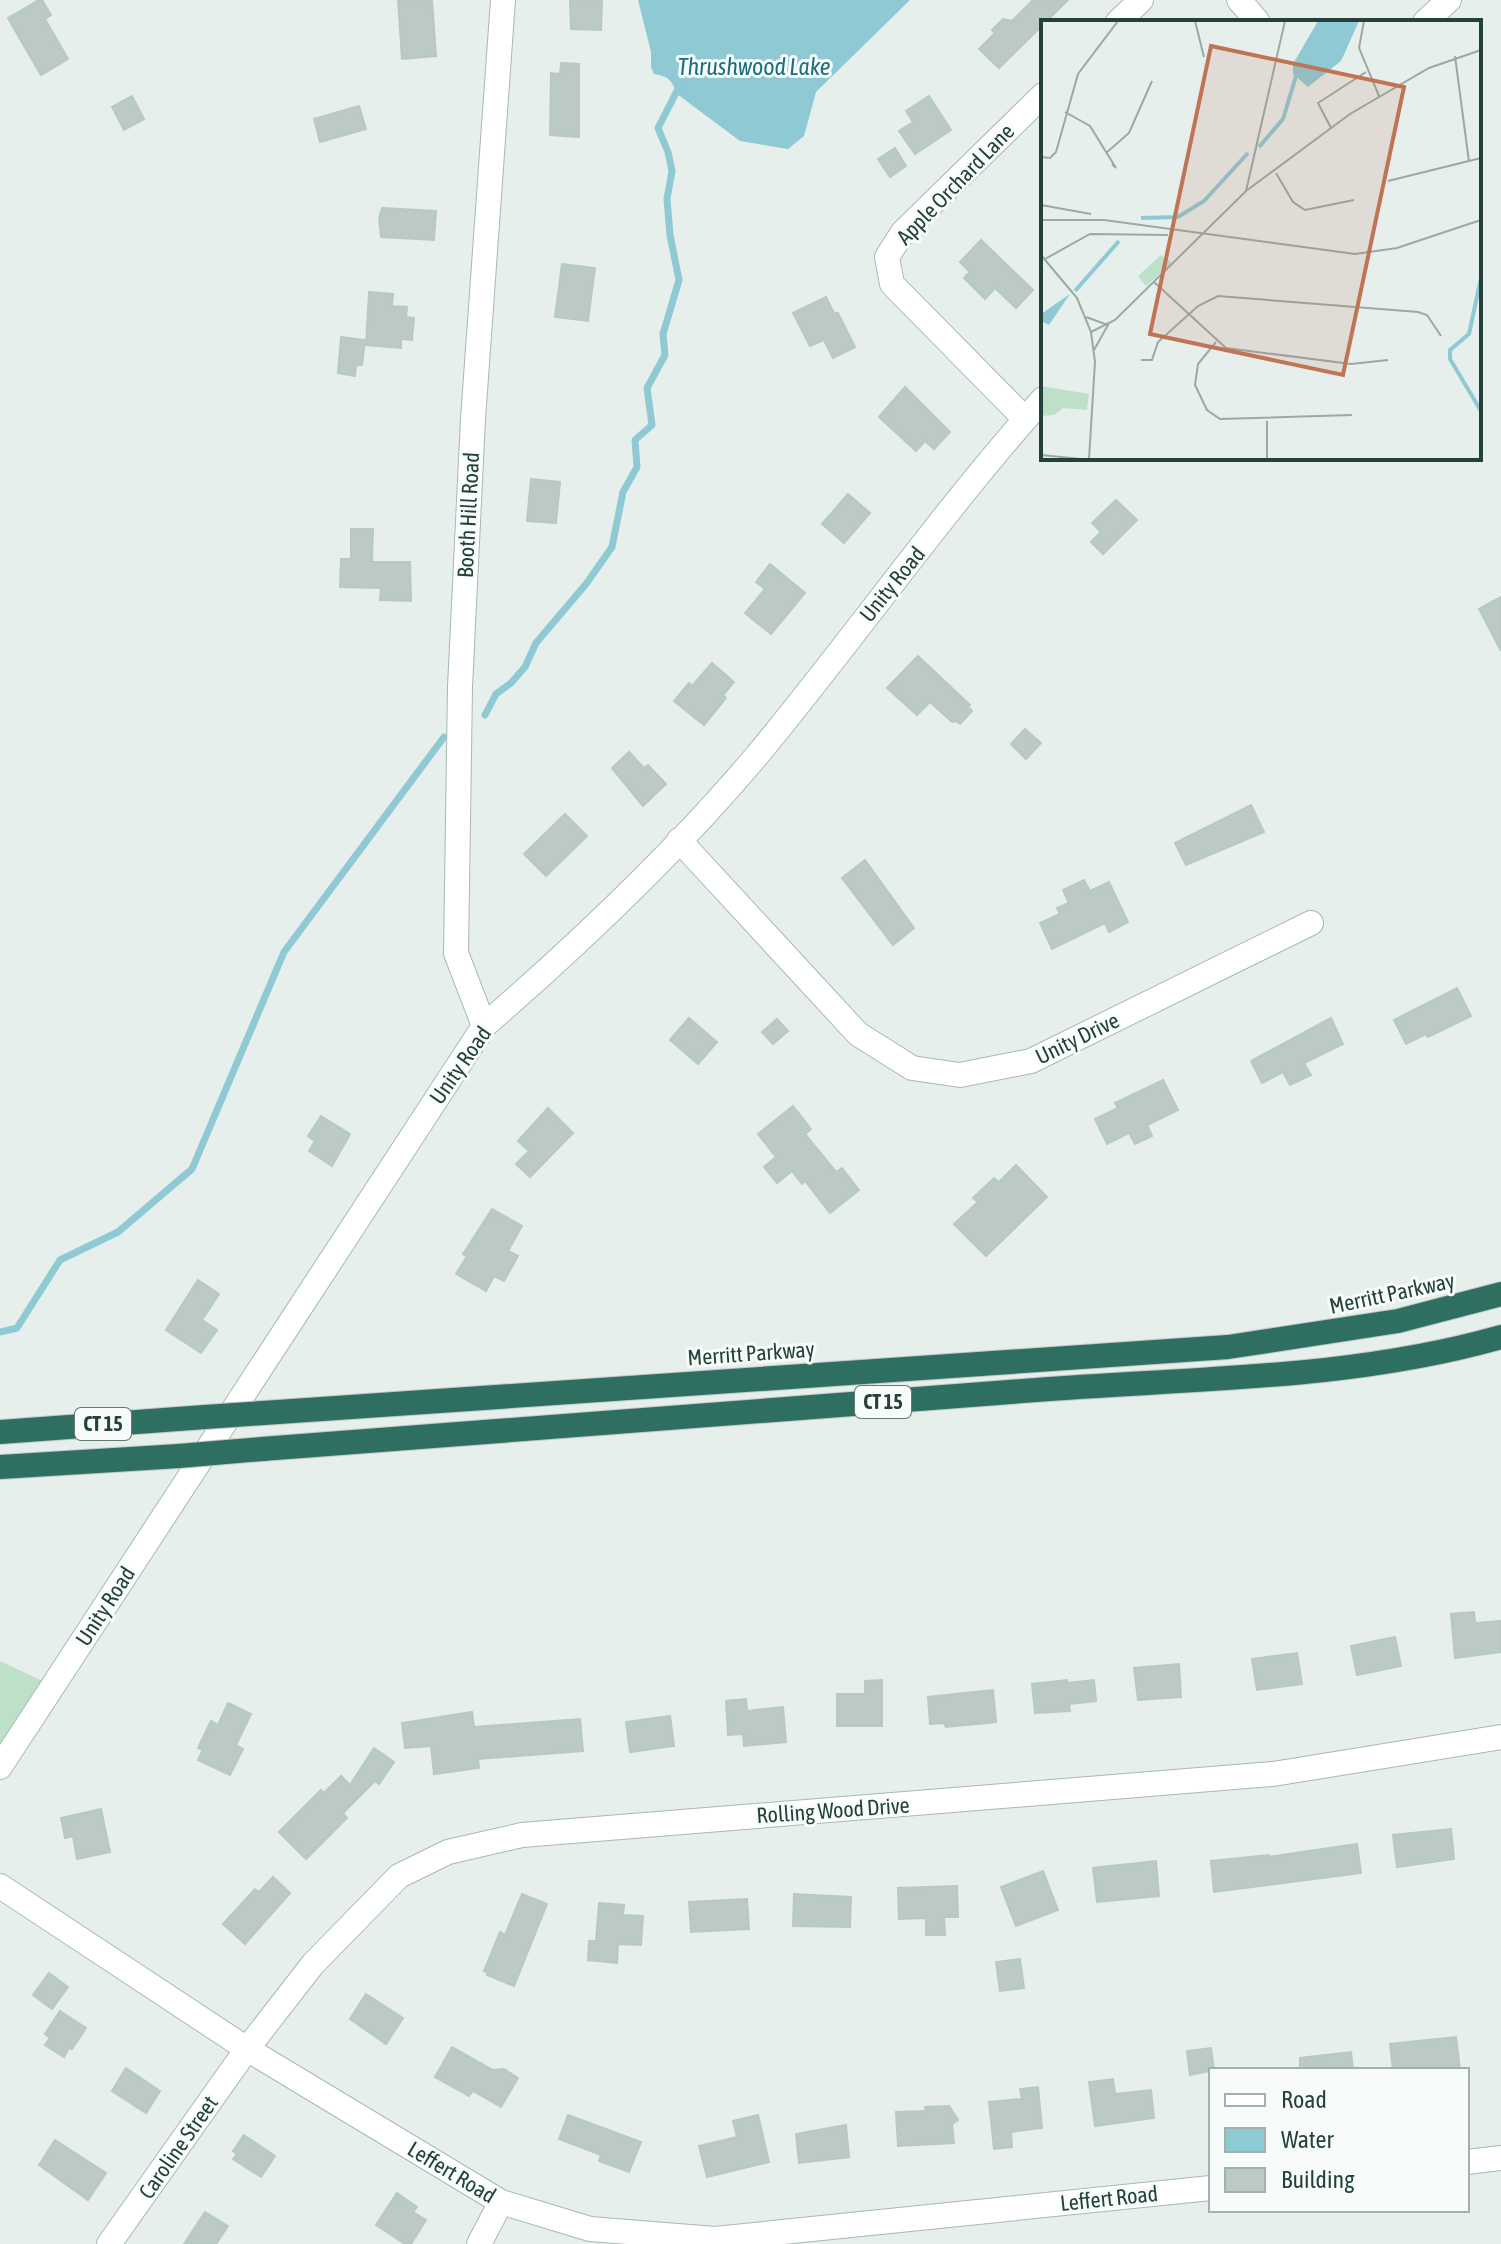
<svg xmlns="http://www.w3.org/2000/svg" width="1501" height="2244" font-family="'Asap Condensed',sans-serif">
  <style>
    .green { fill: #bfe0c8 }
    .water { fill: #8ec9d4 }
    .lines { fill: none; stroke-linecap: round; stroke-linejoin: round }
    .stream { stroke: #8ec9d4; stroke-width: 7 }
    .building { fill: #bbcac4; stroke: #b8c9c2; stroke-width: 2 }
    .minor-casing { stroke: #a8b8b2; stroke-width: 26 }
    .tertiary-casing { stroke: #a8b8b2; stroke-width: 26 }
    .secondary-casing { stroke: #a4bbb3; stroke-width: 26 }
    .motorway-casing { stroke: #c2cac8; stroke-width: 26 }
    .minor { stroke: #fff; stroke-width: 24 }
    .tertiary { stroke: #fff; stroke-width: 24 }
    .secondary { stroke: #fff; stroke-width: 24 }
    .motorway { stroke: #2f6f62; stroke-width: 24 }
    .motorway-bridge-casing { stroke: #c2cac8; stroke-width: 26; stroke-linecap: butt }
    .motorway-bridge { stroke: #2f6f62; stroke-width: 24 }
    .labels { text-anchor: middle; stroke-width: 6; stroke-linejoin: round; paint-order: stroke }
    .shield { fill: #f7fbf9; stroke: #637a73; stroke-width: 2 }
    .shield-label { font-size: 20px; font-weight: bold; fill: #24423a }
    .street-label { font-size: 22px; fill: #24423a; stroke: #f7fbf9 }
    .water-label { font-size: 24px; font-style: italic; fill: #1c6f80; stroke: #f7fbf9 }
    .inset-river { fill: none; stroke: #8ec9d4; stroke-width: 4 }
    .inset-road { fill: none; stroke: #98aaa4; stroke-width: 2 }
    .view { fill: #c07456; fill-opacity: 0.15; stroke: #c07456; stroke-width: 4 }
    .inset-edge { fill: none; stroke: #24423a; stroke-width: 4 }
  </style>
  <rect width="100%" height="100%" fill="#e6efeb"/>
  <polygon class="green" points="0,1661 49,1684 0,1754"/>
  <path class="water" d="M638,0H910L816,92L804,136L788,149L740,141L677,94C672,81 669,76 654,74L651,67V52Z"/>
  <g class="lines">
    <g class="stream">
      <polyline points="485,715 496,694 511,683 525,667 536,643 586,584 612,547 623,492 637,467 635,440 652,425 647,388 665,355 663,334 679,280 670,235 667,199 672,171 668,152 658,128 680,85"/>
      <polyline points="0,1332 17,1328 60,1260 118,1232 192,1169 284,952 444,737"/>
    </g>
  </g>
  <g class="building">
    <polygon points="39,0 42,0 51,15 45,19 68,59 41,75 8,18"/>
    <polygon points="398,0 432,0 436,56 402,59"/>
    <polygon points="570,0 602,0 601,30 571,29"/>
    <polygon points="1033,0 1068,0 999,68 979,49 995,33 992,30 1003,19 1012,21"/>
    <polygon points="561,63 579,64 579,137 550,135 551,73 560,74"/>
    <polygon points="132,96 144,119 124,130 112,107"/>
    <polygon points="929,96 951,130 915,154 899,131 913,122 906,111"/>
    <polygon points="359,106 366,129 320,142 314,119"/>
    <polygon points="895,148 906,166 890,177 878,159"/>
    <polygon points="382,208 436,211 434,240 381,237 379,218"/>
    <polygon points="981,240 1033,290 1016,308 995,288 985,299 964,278 970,272 960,262"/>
    <polygon points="562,264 595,268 588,321 555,317"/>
    <polygon points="369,292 393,294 392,306 407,307 406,317 414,318 412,340 401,339 401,348 366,345"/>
    <polygon points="826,297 834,313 838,313 855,347 833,358 824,340 810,346 793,313"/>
    <polygon points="341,337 365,340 362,365 356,365 355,376 338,373"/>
    <polygon points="905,387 950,432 934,449 925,441 916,451 879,417"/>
    <polygon points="531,479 560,482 556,523 527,521"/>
    <polygon points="848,494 870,513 844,543 822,524"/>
    <polygon points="1116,500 1137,520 1103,554 1091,542 1101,532 1092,523"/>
    <polygon points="351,529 373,529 372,562 410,562 411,601 380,600 381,588 340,587 341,559 351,559"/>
    <polygon points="770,564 805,593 771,634 745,613 765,589 756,582"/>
    <polygon points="1501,597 1501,651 1479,609"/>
    <polygon points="918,656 970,705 968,707 972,711 960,724 956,721 952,722 930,702 917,715 887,688"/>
    <polygon points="712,663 734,682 723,695 726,698 704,725 674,701 689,683 692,686"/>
    <polygon points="1025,729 1041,743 1026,759 1011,744"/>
    <polygon points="629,752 644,768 648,765 666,784 643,806 612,768"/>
    <polygon points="1251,805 1264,832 1186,865 1175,843"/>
    <polygon points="565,814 587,836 546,876 524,854"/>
    <polygon points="865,860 914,928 893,945 842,878"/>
    <polygon points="1084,880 1090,891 1109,882 1128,922 1109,932 1105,923 1052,949 1040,923 1060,914 1057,908 1069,903 1063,890"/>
    <polygon points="1457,988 1471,1016 1428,1037 1426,1034 1406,1044 1394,1020"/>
    <polygon points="689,1018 717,1042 698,1064 670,1040"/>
    <polygon points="1331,1018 1343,1044 1304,1063 1311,1075 1290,1085 1283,1072 1262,1083 1251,1061"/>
    <polygon points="777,1019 788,1031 773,1044 762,1032"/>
    <polygon points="1163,1080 1178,1110 1147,1125 1152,1136 1135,1144 1129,1133 1107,1144 1095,1119 1118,1108 1115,1103"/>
    <polygon points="793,1106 811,1129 805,1134 836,1172 842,1168 859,1190 830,1213 805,1181 802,1184 792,1171 777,1183 764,1167 776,1157 758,1134"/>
    <polygon points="548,1108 573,1133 530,1177 516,1164 529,1151 518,1141"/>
    <polygon points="321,1116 350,1134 332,1166 309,1151 315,1141 308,1136"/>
    <polygon points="1016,1165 1047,1197 986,1256 954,1224 978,1202 973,1198 994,1178 999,1182"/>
    <polygon points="492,1209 522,1226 508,1251 518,1256 504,1281 494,1276 486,1291 456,1274 467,1256 463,1254"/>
    <polygon points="198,1280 219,1294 202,1320 217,1330 201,1353 166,1330"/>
    <polygon points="1474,1612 1475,1623 1501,1621 1501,1652 1455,1658 1451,1614"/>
    <polygon points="1395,1637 1401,1666 1357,1675 1351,1646"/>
    <polygon points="1297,1653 1302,1684 1257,1690 1252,1659"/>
    <polygon points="1179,1664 1181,1697 1138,1700 1134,1668"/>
    <polygon points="882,1680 882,1726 837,1726 837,1694 865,1694 865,1681"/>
    <polygon points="1067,1680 1067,1683 1094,1680 1096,1701 1069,1704 1070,1711 1035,1713 1032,1684"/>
    <polygon points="993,1690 996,1722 946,1727 944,1723 930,1724 928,1697"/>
    <polygon points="746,1699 747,1711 783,1707 786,1742 744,1746 743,1734 728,1735 726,1701"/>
    <polygon points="228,1703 251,1714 236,1745 243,1749 230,1775 198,1760 203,1750 198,1748 211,1721 218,1725"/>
    <polygon points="472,1712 474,1727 580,1719 583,1751 478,1759 479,1768 434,1774 431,1746 405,1748 402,1723"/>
    <polygon points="670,1716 674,1746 630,1752 626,1722"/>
    <polygon points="374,1748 394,1762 379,1784 375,1781 343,1813 347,1818 306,1859 279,1832 321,1790 324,1793 341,1776 350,1785"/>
    <polygon points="101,1809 110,1852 77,1859 73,1836 65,1838 61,1818"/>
    <polygon points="1451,1829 1454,1859 1397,1867 1393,1835"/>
    <polygon points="1357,1844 1361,1873 1214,1892 1211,1861 1269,1855 1269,1857"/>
    <polygon points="1156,1861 1159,1896 1097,1902 1093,1868"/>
    <polygon points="1043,1871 1058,1910 1016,1926 1001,1887"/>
    <polygon points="273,1877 290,1893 245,1944 223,1924 255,1889 259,1892"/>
    <polygon points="957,1886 958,1917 944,1917 945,1935 926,1935 926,1918 899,1919 898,1888"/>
    <polygon points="522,1894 547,1904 514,1986 487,1975 488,1973 484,1971 500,1932 505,1935"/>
    <polygon points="794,1894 851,1897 850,1927 793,1926"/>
    <polygon points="747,1899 749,1929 691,1932 689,1902"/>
    <polygon points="599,1903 624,1905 623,1915 643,1916 641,1945 618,1944 617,1963 588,1960 589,1941 596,1941"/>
    <polygon points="1020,1959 1024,1988 1000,1991 996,1962"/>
    <polygon points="49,1973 68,1987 52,2009 33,1995"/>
    <polygon points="366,1994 403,2018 386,2044 350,2019"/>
    <polygon points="60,2011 86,2028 72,2049 69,2048 64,2057 45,2045 50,2038 45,2034"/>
    <polygon points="1456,2037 1460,2070 1393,2070 1390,2044"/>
    <polygon points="452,2047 493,2070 504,2069 518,2078 501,2107 473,2091 469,2096 435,2077"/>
    <polygon points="1211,2048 1214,2070 1190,2075 1187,2051"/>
    <polygon points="1351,2052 1353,2070 1300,2070 1300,2058"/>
    <polygon points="126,2068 160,2091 146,2113 112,2091"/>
    <polygon points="1113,2079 1115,2094 1151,2090 1154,2118 1095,2126 1089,2082"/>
    <polygon points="1038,2087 1042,2128 1011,2132 1012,2147 994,2149 989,2102 1022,2099 1020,2089"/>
    <polygon points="949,2106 958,2120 952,2124 954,2143 898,2146 896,2112 926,2111 925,2107"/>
    <polygon points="568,2115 641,2142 629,2172 599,2161 601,2155 559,2139"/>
    <polygon points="758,2115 769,2162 707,2177 699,2146 737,2137 733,2121"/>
    <polygon points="846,2125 849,2157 799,2163 796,2134"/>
    <polygon points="244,2135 275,2156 261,2177 233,2159 237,2154 233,2151"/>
    <polygon points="55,2140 106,2173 88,2200 39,2165"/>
    <polygon points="397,2193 417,2207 413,2212 426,2220 411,2244 405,2244 376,2225"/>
    <polygon points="205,2212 228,2226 216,2244 184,2244"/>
  </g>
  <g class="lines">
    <defs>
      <g id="minor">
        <polyline points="1239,0 1258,22"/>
        <polyline points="1118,22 1141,0"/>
        <polyline points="1025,419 892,284 887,257 903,232 1043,95"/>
        <polyline points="679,840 858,1034 912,1068 960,1075 1031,1061 1311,923"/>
        <polyline points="0,1886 247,2049 501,2202 590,2229 715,2239 1211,2188"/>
        <polyline points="1467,2162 1501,2158"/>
        <polyline points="109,2244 247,2049 313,1964 399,1876 448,1852 522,1835 1273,1774 1501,1737"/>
        <polyline points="479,2244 501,2202"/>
      </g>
      <polyline id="tertiary" points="484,1026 456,953 460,687 473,419 503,0"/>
      <g id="secondary">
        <polyline points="1425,22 1449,0"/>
        <path d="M0,1767L484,1026C581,942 676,852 759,753C855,637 942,512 1043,399"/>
      </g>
      <g id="motorway">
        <polyline points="278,1412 1228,1347 1398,1321 1501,1294"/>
        <polyline points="0,1432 205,1417"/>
        <path d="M262,1449C520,1428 778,1409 1036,1390C1191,1378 1350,1380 1501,1337"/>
        <polyline points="0,1467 179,1456"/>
      </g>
    </defs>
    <use href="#minor" class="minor-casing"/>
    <use href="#tertiary" class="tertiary-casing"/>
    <use href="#secondary" class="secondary-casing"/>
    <use href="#motorway" class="motorway-casing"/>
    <use href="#minor" class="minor"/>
    <use href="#tertiary" class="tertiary"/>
    <use href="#secondary" class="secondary"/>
    <use href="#motorway" class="motorway"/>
    <defs>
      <g id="motorway-bridge">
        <polyline points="205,1417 278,1412"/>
        <polyline points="179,1456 262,1449"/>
      </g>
    </defs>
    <use href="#motorway-bridge" class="motorway-bridge-casing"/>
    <use href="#motorway-bridge" class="motorway-bridge"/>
  </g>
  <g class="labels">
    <g class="shield">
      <rect x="855" y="1386" width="56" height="32" rx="6"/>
      <rect x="75" y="1408" width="56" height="32" rx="6"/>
    </g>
    <g class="shield-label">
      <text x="883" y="1409">CT 15</text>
      <text x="103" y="1431">CT 15</text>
    </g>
    <g class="street-label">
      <text transform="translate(955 184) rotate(-46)" y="8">Apple Orchard Lane</text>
      <text transform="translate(468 515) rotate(-87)" y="8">Booth Hill Road</text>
      <text transform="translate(892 584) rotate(-51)" y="8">Unity Road</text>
      <text transform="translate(1077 1038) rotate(-26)" y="8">Unity Drive</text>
      <text transform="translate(460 1065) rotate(-55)" y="8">Unity Road</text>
      <text transform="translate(1392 1293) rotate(-12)" y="8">Merritt Parkway</text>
      <text transform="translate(751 1353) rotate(-4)" y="8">Merritt Parkway</text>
      <text transform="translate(105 1606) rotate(-57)" y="8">Unity Road</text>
      <text transform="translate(833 1810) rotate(-4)" y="8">Rolling Wood Drive</text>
      <text transform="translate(178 2147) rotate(-55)" y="8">Caroline Street</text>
      <text transform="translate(452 2172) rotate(31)" y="8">Leffert Road</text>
      <text transform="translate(1109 2198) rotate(-6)" y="8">Leffert Road</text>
    </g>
    <g class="water-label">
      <text x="754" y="75">Thrushwood Lake</text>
    </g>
  </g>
  <g transform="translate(1041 20)">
    <rect width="440" height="440" fill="#e6efeb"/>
    <path d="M120,235L131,243L105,266L97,256ZM0,366L48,374L46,390L22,388L13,395L0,396Z" fill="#bfe0c8"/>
    <path d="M277,1H318L300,41L267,67L252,54V44ZM29,274L8,305L0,301V294Z" fill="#8ec9d4"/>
    <path class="inset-river" d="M218,127L242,99L255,56M100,198L137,197L163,181L207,133M440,258L428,314L409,330V339L440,391M34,271L78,221"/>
    <path class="inset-road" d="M154,1L163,37M323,1L318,28L338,76M414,36L428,142M24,92L49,106L75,148L71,144M290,108L277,83L325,52M65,133L88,113L111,61M0,137L9,138L15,132L37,54L77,1M235,153L252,182L264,190L313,180M347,161L440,138M205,171L244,1M0,185L50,194M0,200H63L314,234L356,228L440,200M0,235L36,278L50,312L54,342L48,439M4,239L49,214L127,215M113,262L185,328L310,344L347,340M45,297L67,305L53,330M50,312L74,300L205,171L309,94L388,48L440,30M175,322L157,344L154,365L166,390L179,399L311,395M100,340H111L117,322L157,286L177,276L377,292L386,295L400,316M226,401V439M0,435L40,439"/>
    <path class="view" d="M170,26L363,67L302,355L109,314Z"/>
    <rect width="440" height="440" class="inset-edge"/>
  </g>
  <rect x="1209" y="2068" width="260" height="144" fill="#f7fbf9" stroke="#a3b1ad" stroke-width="2"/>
  <rect x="1225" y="2094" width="40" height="12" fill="#ffffff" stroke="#a3b1ad" stroke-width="2"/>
  <text x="1281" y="2108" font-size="24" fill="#24423a">Road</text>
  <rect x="1225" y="2128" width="40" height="24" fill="#8ec9d4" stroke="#a3b1ad" stroke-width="2"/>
  <text x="1281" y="2148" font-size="24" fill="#24423a">Water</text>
  <rect x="1225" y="2168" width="40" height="24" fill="#bbcac4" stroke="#a3b1ad" stroke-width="2"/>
  <text x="1281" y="2188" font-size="24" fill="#24423a">Building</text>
</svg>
